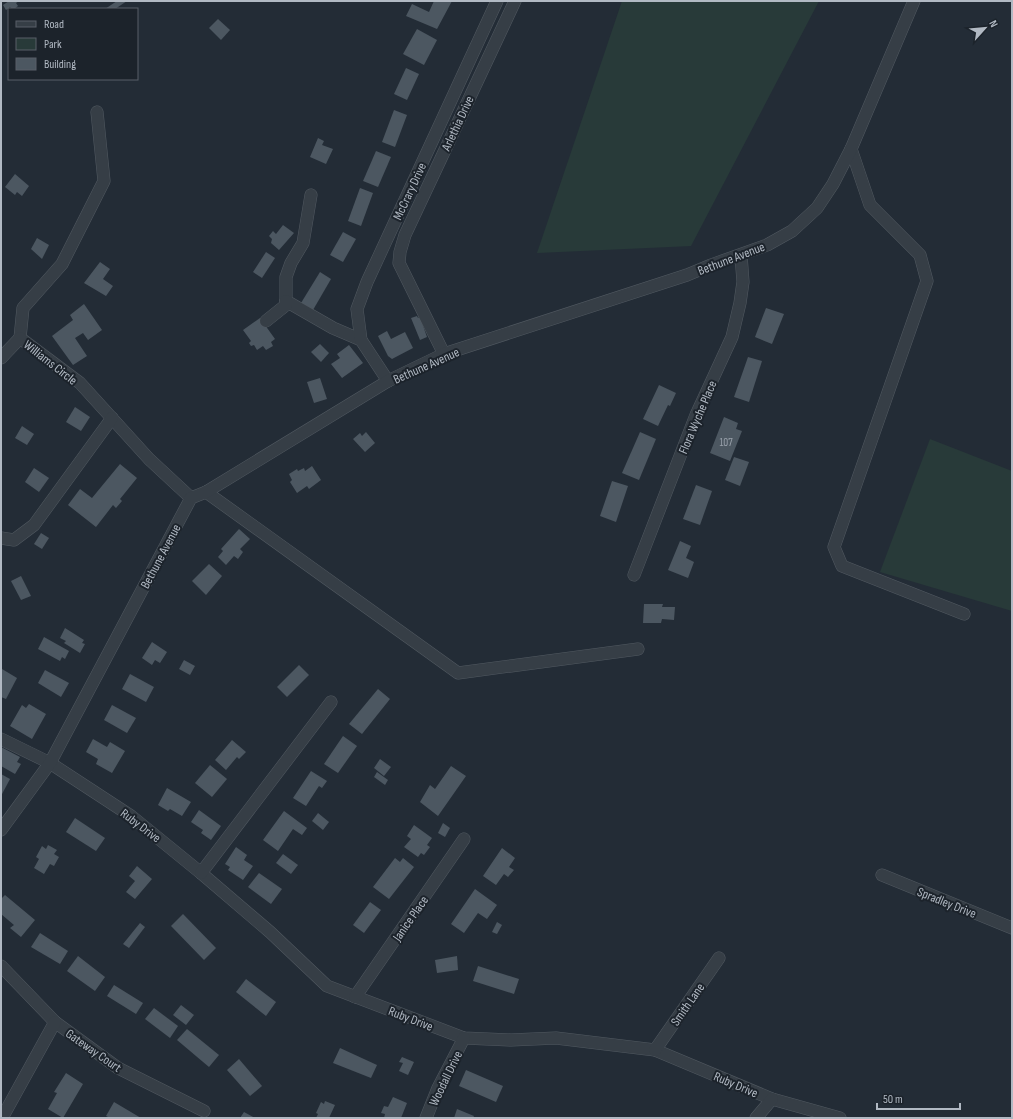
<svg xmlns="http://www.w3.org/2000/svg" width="1013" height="1119" font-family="'Sofia Sans Condensed',sans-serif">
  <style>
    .green { fill: #283a39 }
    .building { fill: #4c5761 }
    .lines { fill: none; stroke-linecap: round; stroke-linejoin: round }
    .minor-casing { stroke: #515961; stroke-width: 13 }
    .minor { stroke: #363e46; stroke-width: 12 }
    .labels { text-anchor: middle; stroke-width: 4; stroke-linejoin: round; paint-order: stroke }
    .number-label { font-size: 11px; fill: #98a0aa }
    .street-label { font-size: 13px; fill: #b1b9c3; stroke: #1c232b }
  </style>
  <rect width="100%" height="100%" fill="#232c36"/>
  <g class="green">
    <polygon points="622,1 819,1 691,246 537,253"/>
    <polygon points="930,439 1012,471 1012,611 880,572"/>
  </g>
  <g class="building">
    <polygon points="9,1 19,1 16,3 18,6 14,9 12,9 10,7 6,10 3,5"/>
    <polygon points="117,1 127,1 115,9 105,9"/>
    <polygon points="434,1 452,1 437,29 406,16 412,4 429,12"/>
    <polygon points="218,19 230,30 221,40 209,28"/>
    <polygon points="417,29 437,40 424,65 403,54"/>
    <polygon points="406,68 419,74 407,100 394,94"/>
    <polygon points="394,110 407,115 395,147 382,142"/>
    <polygon points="318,138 324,141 322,145 333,149 326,164 310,157"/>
    <polygon points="376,151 391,157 378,187 363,181"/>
    <polygon points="15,174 29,186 22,196 17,192 15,195 5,187"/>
    <polygon points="360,188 373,193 361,226 348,221"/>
    <polygon points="283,225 294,233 279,250 271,243 272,239 269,236 273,231 276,234"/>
    <polygon points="343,232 356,239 343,262 330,255"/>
    <polygon points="37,238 49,245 42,259 31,249"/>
    <polygon points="266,252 275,258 262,278 253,272"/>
    <polygon points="100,262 110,269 103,279 113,286 106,296 84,283"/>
    <polygon points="320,272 331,279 313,310 301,303"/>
    <polygon points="84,304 102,330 88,340 83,333 75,338 87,356 73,365 52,336 73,320 70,315"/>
    <polygon points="766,308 784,314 772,344 755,337"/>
    <polygon points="417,316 418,318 420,317 427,337 420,340 411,318"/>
    <polygon points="260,318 275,339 271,342 273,346 266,350 263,346 257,350 254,345 251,346 249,343 251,341 243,330"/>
    <polygon points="387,331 391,339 405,332 413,348 392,359 388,356 378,336"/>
    <polygon points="320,344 329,353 321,362 311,352"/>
    <polygon points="349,345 363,363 342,378 331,364 340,358 337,354"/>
    <polygon points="748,357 762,361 749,402 734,397"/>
    <polygon points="320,378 327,399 314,403 307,382"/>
    <polygon points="659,385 676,393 670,406 668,405 658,426 643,419"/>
    <polygon points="75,407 90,417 81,431 66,422"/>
    <polygon points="724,417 738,423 736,429 742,431 730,461 710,453"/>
    <polygon points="22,426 34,434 27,445 15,438"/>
    <polygon points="366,432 375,443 365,452 353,439 360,433 362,436"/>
    <polygon points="640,432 656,439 639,480 622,473"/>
    <polygon points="734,457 749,462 740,486 725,480"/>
    <polygon points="120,464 137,478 120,499 122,501 116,508 113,505 96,527 68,505 80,489 92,498"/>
    <polygon points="312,466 321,480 309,489 307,486 297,493 290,482 292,480 289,474 297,469 298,471 304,468 305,471"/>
    <polygon points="34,468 49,478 39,492 25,482"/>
    <polygon points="612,481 628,486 616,522 600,516"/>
    <polygon points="696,485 712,491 700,525 683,519"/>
    <polygon points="239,529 250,539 240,549 243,552 238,559 234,556 226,565 218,557 223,551 221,549"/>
    <polygon points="41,533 49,538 42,549 34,544"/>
    <polygon points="680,541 691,546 686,558 694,562 688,578 668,570"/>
    <polygon points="209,564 222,576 206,595 192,581"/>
    <polygon points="21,576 31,596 21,600 11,581"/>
    <polygon points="644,604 663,604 662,607 675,607 674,620 662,619 661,623 643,623"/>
    <polygon points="65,628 84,640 82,643 85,644 80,653 64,643 66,641 60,638"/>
    <polygon points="44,637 69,651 65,659 62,657 60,661 38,649"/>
    <polygon points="152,642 167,652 160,663 155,660 152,665 142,658"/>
    <polygon points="184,660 195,666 190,675 179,669"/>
    <polygon points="299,665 309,675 287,697 277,687"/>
    <polygon points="2,669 17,678 6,699 1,697"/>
    <polygon points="45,670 69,683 61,697 38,683"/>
    <polygon points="130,674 154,687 146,702 122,689"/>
    <polygon points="378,689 390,699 362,734 349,724"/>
    <polygon points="29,704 46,714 32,739 10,726 22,705 26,708"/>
    <polygon points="112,705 136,718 127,733 104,720"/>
    <polygon points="343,736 357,746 338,773 324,764"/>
    <polygon points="93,739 107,747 110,742 125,751 112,773 96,764 98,759 86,752"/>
    <polygon points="232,740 246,752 239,759 237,757 226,770 215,760"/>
    <polygon points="1,747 20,757 17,762 21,764 15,774 1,766"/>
    <polygon points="380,759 391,767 384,776 374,768"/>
    <polygon points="210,765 227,779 212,797 195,783"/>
    <polygon points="451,766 466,776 438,816 420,802 430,785 435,789"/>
    <polygon points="311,771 327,781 322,788 319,786 306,806 293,798"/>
    <polygon points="377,772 388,780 385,785 374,777"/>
    <polygon points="1,774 10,779 1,796"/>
    <polygon points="167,788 191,802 182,816 170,809 168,811 158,805"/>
    <polygon points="199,810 221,826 211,840 201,833 203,830 191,822"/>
    <polygon points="284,811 307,828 302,835 293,829 278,851 263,840"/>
    <polygon points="318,813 329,822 323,830 312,821"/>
    <polygon points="75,818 105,838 96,851 66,832"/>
    <polygon points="443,823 450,828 445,837 438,833"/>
    <polygon points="414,825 432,838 427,845 430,847 424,855 421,853 418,857 404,847 411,839 407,836"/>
    <polygon points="48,845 57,850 54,854 59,857 54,866 50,864 44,874 34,868 39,859 36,857 42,846 46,849"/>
    <polygon points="236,847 247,855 244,860 253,866 243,880 228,870 230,867 225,864"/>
    <polygon points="502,848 515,858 509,867 514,870 508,877 504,874 496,885 483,876"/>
    <polygon points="283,854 298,865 291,874 276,863"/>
    <polygon points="395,858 400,862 403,858 414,867 389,899 373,887"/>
    <polygon points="137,866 152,879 135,899 126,892 135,881 129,876"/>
    <polygon points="259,873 282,889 271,904 248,887"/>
    <polygon points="475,889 497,905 487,919 478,913 464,933 451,924"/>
    <polygon points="5,895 35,920 21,937 10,928 14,925 1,914 1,899"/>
    <polygon points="370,902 381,910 364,933 353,925"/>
    <polygon points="183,914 216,948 204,960 171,926"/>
    <polygon points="497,922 502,925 497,934 492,932"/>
    <polygon points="140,923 145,927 129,948 123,944"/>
    <polygon points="40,933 68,951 60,964 31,947"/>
    <polygon points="78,956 105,977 95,991 67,971"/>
    <polygon points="457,956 458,970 437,973 435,960"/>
    <polygon points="478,966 519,979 514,994 473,981"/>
    <polygon points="246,979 276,1002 266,1016 236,992"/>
    <polygon points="114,985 143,1003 136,1014 107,996"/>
    <polygon points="181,1005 194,1015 186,1025 173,1015"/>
    <polygon points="154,1008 178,1026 170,1038 145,1019"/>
    <polygon points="187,1029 219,1055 209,1067 177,1040"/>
    <polygon points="340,1048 377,1065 371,1078 333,1063"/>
    <polygon points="402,1057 414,1062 408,1075 399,1071 403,1063 399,1062"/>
    <polygon points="239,1059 262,1086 250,1096 227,1070"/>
    <polygon points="466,1070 503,1086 496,1102 459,1086"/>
    <polygon points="66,1073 83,1084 63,1118 48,1109 57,1093 54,1092"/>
    <polygon points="393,1097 407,1103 401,1118 384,1118 385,1114 381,1113 384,1106 388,1107"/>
    <polygon points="325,1101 335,1105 329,1118 316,1118 318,1114 316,1113 321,1102 324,1104"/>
    <polygon points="114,1102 141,1118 110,1118 106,1116"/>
    <polygon points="457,1109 474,1116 473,1118 454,1118"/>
    <polygon points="244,1112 255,1118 240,1118"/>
  </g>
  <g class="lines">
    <defs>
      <g id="minor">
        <polyline points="97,112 104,181 62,264 23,308 20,338 80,383 149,459 191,498"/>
        <polyline points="851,149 870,205 920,255 927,281 834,547 842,566 964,614"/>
        <polyline points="311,195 303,243 291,263 286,277 286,301 333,328 361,340"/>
        <polyline points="266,321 286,305 286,301"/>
        <polyline points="444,354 399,263 400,252 405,235 515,1"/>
        <polyline points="1,358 20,338"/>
        <polyline points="388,381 361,340 357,309 367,282 497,1"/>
        <polyline points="206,492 458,673 638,649"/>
        <polyline points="1,538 14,540 34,525 112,418"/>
        <polyline points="634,575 696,415 732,337 740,303 743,282 741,255"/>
        <polyline points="1,739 50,763 131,816 201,873 270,932 327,986 464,1038 511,1040 556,1038 655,1050 772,1099 840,1118"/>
        <polyline points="1,830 50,763 191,498 206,492 388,381 444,354 687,275 711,265 767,245 792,231 817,208 833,184 851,149 914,1"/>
        <polyline points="201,873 331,702"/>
        <polyline points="882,875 1012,928"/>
        <polyline points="1,966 55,1022 118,1068 204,1111"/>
        <polyline points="355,997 464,839"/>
        <polyline points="655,1050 719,958"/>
        <polyline points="2,1118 55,1022"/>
        <polyline points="426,1118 438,1088 464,1038"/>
        <polyline points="756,1118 772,1099"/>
      </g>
    </defs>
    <use href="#minor" class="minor-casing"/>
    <use href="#minor" class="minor"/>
  </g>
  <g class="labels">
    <g class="number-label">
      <text x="726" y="446">107</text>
    </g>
    <g class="street-label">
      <text transform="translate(457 123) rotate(-65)" y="5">Arlethia Drive</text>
      <text transform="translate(409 191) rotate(-65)" y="5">McCrary Drive</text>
      <text transform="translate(731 258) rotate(-21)" y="5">Bethune Avenue</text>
      <text transform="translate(51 362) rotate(38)" y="5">Williams Circle</text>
      <text transform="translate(426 365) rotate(-24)" y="5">Bethune Avenue</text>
      <text transform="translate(697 417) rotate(-67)" y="5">Flora Wyche Place</text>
      <text transform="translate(160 556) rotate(-62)" y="5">Bethune Avenue</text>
      <text transform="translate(141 825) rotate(37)" y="5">Ruby Drive</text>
      <text transform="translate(947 902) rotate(22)" y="5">Spradley Drive</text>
      <text transform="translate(410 918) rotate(-55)" y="5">Janice Place</text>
      <text transform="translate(687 1004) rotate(-55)" y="5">Smith Lane</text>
      <text transform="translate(411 1018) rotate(21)" y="5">Ruby Drive</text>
      <text transform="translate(94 1050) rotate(35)" y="5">Gateway Court</text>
      <text transform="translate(445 1078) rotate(-64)" y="5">Woodall Drive</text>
      <text transform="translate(736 1084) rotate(23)" y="5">Ruby Drive</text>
    </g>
  </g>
  <rect width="1013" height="1119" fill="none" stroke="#b1b9c3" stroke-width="4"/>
  <rect x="8" y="8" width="130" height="72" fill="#1c232b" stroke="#585f68"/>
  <rect x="16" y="21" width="20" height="6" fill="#363e46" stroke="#585f68"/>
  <text x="44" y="28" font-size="12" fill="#b1b9c3">Road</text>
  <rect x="16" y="38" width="20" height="12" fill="#283a39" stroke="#585f68"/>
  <text x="44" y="48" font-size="12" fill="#b1b9c3">Park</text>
  <rect x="16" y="58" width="20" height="12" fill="#4c5761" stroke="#585f68"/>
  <text x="44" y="68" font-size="12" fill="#b1b9c3">Building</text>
  <g transform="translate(985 28) rotate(63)" stroke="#1c232b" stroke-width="3" paint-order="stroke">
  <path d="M0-3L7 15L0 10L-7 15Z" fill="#b1b9c3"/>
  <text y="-6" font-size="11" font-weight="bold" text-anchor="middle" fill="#b1b9c3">N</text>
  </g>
  <path d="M877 1103v6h83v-6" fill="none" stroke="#b1b9c3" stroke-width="2"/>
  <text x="883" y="1103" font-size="12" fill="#b1b9c3" stroke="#1c232b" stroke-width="3" paint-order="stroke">50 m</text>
</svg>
